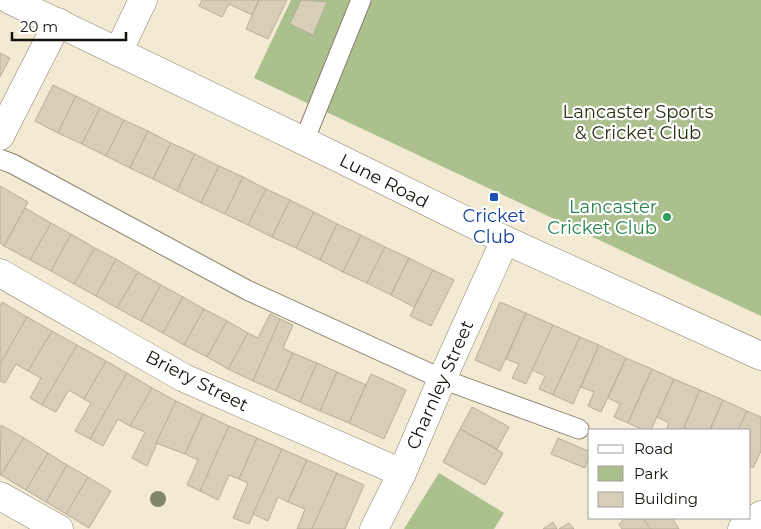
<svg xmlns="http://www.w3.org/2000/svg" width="761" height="529" font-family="Montserrat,sans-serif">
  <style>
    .green { fill: #acc08d }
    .building { fill: #d7ceb8; stroke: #b7af99 }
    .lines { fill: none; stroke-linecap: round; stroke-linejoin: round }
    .service-casing { stroke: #8a826e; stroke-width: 21 }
    .minor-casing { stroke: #8a826e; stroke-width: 29 }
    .tertiary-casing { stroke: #8a826e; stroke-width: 29 }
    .service { stroke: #fff; stroke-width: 19 }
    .minor { stroke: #fff; stroke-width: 28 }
    .tertiary { stroke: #fff; stroke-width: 28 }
    .tree { fill: #828568 }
    .transit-dot { fill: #1a4fb4; stroke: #fff; stroke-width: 2 }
    .leisure-dot { fill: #2e9e5b; stroke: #fff; stroke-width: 2 }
    .labels { text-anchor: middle; stroke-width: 4.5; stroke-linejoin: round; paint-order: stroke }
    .park-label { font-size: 18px; fill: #273210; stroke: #fff }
    .street-label { font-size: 18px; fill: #14110a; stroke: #fff }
    .leisure-label { font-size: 18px; fill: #27864d; stroke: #fff; text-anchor: end }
    .transit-label { font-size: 18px; fill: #164399; stroke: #fff }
  </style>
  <rect width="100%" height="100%" fill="#f2ead3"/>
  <g class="green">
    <polygon points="291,0 761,0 761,316 254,78"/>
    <polygon points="439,473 504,513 494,529 404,529"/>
  </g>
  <g class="building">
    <polygon points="202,0 259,0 252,15 229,4 222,17 199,6"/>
    <polygon points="259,0 287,0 268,39 246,29"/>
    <polygon points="301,0 327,2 313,35 290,24"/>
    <polygon points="0,53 10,58 0,77"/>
    <polygon points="53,85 76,96 58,133 35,121"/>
    <polygon points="76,96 100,108 82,144 58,133"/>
    <polygon points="100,108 124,120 106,156 82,144"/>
    <polygon points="124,120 148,131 130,168 106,156"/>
    <polygon points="148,131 171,143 153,179 130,168"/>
    <polygon points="171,143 195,154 177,191 153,179"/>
    <polygon points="195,154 219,166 201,203 177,191"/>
    <polygon points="219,166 243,177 225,214 201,203"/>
    <polygon points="243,177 266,189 248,225 225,214"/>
    <polygon points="0,186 28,202 4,246 0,243"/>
    <polygon points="266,189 290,200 272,237 248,225"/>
    <polygon points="290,200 314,212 296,248 272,237"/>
    <polygon points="25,208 51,223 30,260 4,246"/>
    <polygon points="314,212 337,224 320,260 296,248"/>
    <polygon points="51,223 71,234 51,271 30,260"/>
    <polygon points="337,224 361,235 343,272 320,260"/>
    <polygon points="71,234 95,248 74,284 51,271"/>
    <polygon points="361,235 385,247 367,283 343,272"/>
    <polygon points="385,247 409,258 391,295 367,283"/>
    <polygon points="95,248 116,259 96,296 74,284"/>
    <polygon points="409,258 433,270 414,307 391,295"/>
    <polygon points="116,259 138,272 117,308 96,296"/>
    <polygon points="433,270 454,280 431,326 410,316"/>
    <polygon points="138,272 161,285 141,321 117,308"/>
    <polygon points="161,285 183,297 163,333 141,321"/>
    <polygon points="183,297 204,309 184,345 163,333"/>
    <polygon points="2,302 27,317 0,364 0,306"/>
    <polygon points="500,302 526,313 500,371 475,360"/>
    <polygon points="204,309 227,321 207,357 184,345"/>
    <polygon points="526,313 553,325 526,384 512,378 519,364 506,359"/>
    <polygon points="270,314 280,319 253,381 228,369 248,333 258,338"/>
    <polygon points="27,317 52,331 28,371 16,364 5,383 0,381 0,364"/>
    <polygon points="280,319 293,325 283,348 293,353 276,391 253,381"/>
    <polygon points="227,321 248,333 228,369 207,357"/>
    <polygon points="553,325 580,337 553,395 539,389 545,376 532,370"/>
    <polygon points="52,331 77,345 42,405 30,398 41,378 28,371"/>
    <polygon points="580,337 599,345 573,404 553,395"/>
    <polygon points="77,345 106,361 84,399 69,390 56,412 42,405"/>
    <polygon points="599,345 626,358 601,412 588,406 594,392 581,387"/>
    <polygon points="293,353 317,363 300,402 276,391"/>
    <polygon points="626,358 652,369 628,423 614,417 620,404 608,398"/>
    <polygon points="106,361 127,373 90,439 75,431 91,403 84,399"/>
    <polygon points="317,363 337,372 320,411 300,402"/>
    <polygon points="652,369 674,379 651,430 644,430 628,423"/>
    <polygon points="337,372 366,385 349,423 320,411"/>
    <polygon points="127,373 152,388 130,426 118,419 103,446 90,439"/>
    <polygon points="371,374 406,390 384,439 349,423"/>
    <polygon points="674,379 700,390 683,430 666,430 669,423 657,417"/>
    <polygon points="152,388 176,401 147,466 132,458 145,432 130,426"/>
    <polygon points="700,390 723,400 710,430 690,430 684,427"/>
    <polygon points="723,400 747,411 738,430 710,430"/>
    <polygon points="176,401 203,414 185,454 156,443"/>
    <polygon points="472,407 509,427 497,449 460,429"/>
    <polygon points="747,411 761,417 761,451 753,468 750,466 750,430 738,430"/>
    <polygon points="203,414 229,426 200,491 187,485 198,460 185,454"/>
    <polygon points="1,425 24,438 1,475 0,475"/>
    <polygon points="229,426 257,438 239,479 229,475 218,500 200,491"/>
    <polygon points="460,429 503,453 485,485 443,462"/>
    <polygon points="24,438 48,453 26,490 1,475"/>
    <polygon points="257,438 282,449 249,524 233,518 248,483 239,479"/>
    <polygon points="558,438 590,452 585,468 551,454"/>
    <polygon points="282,449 307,460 288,502 278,497 268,521 253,514"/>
    <polygon points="48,453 67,465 46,502 26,490"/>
    <polygon points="307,460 337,473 312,529 297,529 305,509 288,502"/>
    <polygon points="67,465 88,477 66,514 46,502"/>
    <polygon points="337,473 364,485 345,529 312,529"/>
    <polygon points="88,477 111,491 89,528 66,514"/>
    <polygon points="625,518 643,518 651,529 622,529 619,524"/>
    <polygon points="643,518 672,518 679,529 651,529"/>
    <polygon points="553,522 557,529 543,529"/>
    <polygon points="569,523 574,529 559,529"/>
  </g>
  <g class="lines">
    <defs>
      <g id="service">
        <polyline points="304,141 361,0"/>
        <polyline points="0,159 13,164 247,290 442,379 579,429"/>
      </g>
      <g id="minor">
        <polyline points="118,52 143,0"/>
        <polyline points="0,136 58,22"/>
        <polyline points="0,273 184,378 402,473"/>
        <polyline points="0,496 59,529"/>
        <polyline points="374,529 402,473 442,379 505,240"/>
        <polyline points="742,529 761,515"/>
      </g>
      <polyline id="tertiary" points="10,0 304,141 505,240 761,356"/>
    </defs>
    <use href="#service" class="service-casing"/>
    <use href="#minor" class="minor-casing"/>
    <use href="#tertiary" class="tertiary-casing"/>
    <use href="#service" class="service"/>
    <use href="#minor" class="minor"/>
    <use href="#tertiary" class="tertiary"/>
  </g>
  <circle class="tree" cx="158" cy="499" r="8"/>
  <rect class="transit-dot" x="489" y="192" width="10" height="10" rx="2.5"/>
  <circle class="leisure-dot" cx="667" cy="217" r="5"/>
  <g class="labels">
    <g class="park-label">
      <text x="638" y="118">Lancaster Sports<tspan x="638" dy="21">&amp; Cricket Club</tspan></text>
    </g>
    <g class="street-label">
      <text transform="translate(384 181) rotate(27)" y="6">Lune Road</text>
      <text transform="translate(197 381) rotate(27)" y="6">Briery Street</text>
      <text transform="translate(440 385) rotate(-66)" y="6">Charnley Street</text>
    </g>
    <g class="leisure-label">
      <text x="657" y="213">Lancaster<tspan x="657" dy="21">Cricket Club</tspan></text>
    </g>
    <g class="transit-label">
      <text x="494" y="222">Cricket<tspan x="494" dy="21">Club</tspan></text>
    </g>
  </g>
  <rect x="588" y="429" width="162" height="90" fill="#ffffff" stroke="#a1a09d"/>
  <rect x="598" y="445" width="25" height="8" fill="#ffffff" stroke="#a1a09d"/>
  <text x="634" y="454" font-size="15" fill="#14110a">Road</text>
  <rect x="598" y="466" width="25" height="15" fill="#acc08d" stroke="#a1a09d"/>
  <text x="634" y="479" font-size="15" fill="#14110a">Park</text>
  <rect x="598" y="492" width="25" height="15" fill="#d7ceb8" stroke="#a1a09d"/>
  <text x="634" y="504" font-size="15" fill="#14110a">Building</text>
  <path d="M12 32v8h114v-8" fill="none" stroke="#14110a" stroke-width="2.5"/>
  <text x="20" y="32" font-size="15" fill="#14110a" stroke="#ffffff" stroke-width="4" paint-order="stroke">20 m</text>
</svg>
